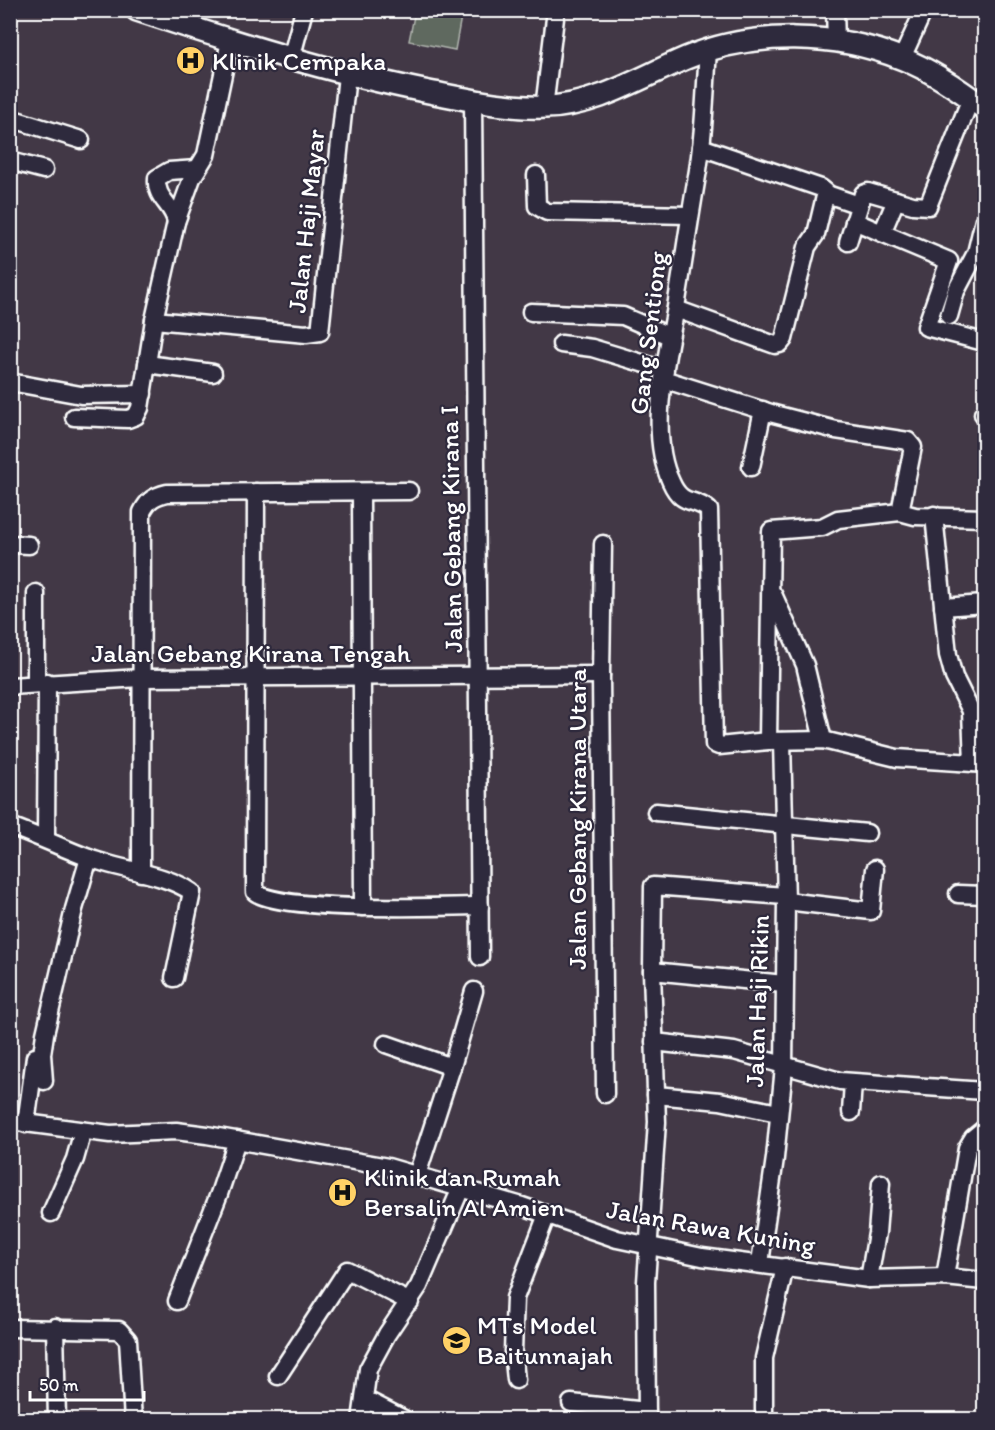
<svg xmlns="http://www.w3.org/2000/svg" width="995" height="1430" font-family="Itim,sans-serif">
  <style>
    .green { fill: #5f695e; stroke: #afb4ae; stroke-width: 1.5 }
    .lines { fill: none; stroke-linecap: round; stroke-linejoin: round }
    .minor-casing { stroke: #fff; stroke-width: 21 }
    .major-casing { stroke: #fff; stroke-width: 26 }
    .minor { stroke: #2f2a3d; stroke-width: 16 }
    .major { stroke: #2f2a3d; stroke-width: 21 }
    .labels { text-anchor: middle; stroke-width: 4.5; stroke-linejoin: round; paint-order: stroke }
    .poi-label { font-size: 26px; fill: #fff; stroke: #2f2a3d; text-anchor: start }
    .street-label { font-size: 26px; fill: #fff; stroke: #2f2a3d }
  </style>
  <rect width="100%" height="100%" fill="#423846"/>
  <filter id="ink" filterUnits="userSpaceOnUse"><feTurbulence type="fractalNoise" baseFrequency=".0167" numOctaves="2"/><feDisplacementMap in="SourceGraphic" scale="12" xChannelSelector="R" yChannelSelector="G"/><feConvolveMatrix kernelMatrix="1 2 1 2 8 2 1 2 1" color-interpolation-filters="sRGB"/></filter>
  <g filter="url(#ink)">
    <polygon class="green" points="415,11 462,11 455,50 409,41"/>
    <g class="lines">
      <defs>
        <g id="minor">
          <polyline points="835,10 836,41"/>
          <path d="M708,50C705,94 704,138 696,182C689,223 683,265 676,307C667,359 647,431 671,482C682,507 694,497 709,510L714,744L719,746L768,741L823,740L897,758L973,763"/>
          <polyline points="902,58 924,10"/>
          <polyline points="291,59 304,10"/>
          <polyline points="473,100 480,957"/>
          <polyline points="544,108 556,10"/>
          <polyline points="10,118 81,140"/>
          <polyline points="10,161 44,170"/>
          <polyline points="536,175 537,206 547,212 689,215"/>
          <polyline points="827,194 859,205"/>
          <polyline points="854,221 882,233 896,200"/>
          <path d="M176,222C173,204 155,199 157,178L169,171L197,169"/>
          <polyline points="882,233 949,261 926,327 984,342"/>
          <polyline points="848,242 863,194 868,192 913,205 928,206 971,98"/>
          <polyline points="676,309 775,345 780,344 784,339 807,247 816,234 826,192 821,188 701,147"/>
          <polyline points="531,312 623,316 669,336"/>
          <polyline points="949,316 956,291 976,253 984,220"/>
          <polyline points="154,320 176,222 192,178 206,155 230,41"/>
          <polyline points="561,344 592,348 665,370"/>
          <polyline points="147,364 213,373"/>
          <polyline points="663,379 774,414 836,430 908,441 913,447 900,512 915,516 984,518"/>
          <polyline points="10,382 81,395 143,394"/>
          <polyline points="983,414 984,415"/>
          <polyline points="74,417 128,419 136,416 140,408 154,320 306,334 320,332 347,75"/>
          <polyline points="751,467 763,410"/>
          <path d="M256,492L255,892C278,912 442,907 480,906"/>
          <polyline points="361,492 363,907"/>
          <polyline points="934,515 948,655 954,677 971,711 973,763 984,764"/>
          <polyline points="10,544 29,545"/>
          <polyline points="603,544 601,675 605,1094"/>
          <polyline points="773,594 805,665 823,740"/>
          <polyline points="943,607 984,604"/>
          <polyline points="36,683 36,593"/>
          <polyline points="10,686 140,678 601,675"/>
          <polyline points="768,741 771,531 822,527 838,519 900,512"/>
          <polyline points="656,812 867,833"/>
          <path d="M10,826C38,836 62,848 89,858C120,870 164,873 192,892L174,978"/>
          <polyline points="46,838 47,682"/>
          <path d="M141,873L142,512C148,500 154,496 167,493L409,491"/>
          <polyline points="958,894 984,895"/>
          <polyline points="786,901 871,911 875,869"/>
          <polyline points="652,971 784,984"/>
          <polyline points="654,1042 734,1051 840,1081 984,1091"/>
          <polyline points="386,1044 452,1067 417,1175"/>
          <polyline points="452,1067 474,991"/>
          <polyline points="44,1081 42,1054 45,1034 74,909 89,858"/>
          <polyline points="656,1095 720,1101 778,1113"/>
          <polyline points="851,1112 853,1083"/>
          <polyline points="10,1121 110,1134 176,1131 207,1135 388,1167 522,1206 617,1239 702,1257 869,1279 945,1277 984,1281"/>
          <polyline points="26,1124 35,1057"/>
          <polyline points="51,1213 75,1159 83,1131"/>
          <polyline points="760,1263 775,1158 784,1067 786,901 782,741"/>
          <polyline points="945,1277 967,1148 973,1138 984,1129"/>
          <polyline points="869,1279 877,1233 881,1183"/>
          <polyline points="177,1301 219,1194 237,1140"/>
          <polyline points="55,1327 57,1420"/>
          <polyline points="10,1328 119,1330 128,1340 133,1420"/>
          <polyline points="278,1376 347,1270 410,1302"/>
          <polyline points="516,1380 513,1351 515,1298 546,1217"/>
          <polyline points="365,1399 406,1420"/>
          <polyline points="571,1403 647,1411"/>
          <polyline points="361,1420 368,1369 387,1334 419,1286 461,1188"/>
          <polyline points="647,1420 646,1282 657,1122 652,971 653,886 785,896"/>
          <polyline points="764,1420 764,1358 785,1267"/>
        </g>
        <path id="major" d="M137,10C234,42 329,72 429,92C467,99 507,109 546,107C596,106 641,77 686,58C754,30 836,32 903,59C933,71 959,89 984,108"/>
      </defs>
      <use href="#minor" class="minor-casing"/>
      <use href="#major" class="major-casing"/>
      <use href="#minor" class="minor"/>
      <use href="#major" class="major"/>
    </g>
  </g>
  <defs>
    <symbol id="hospital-disc" viewBox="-11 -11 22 22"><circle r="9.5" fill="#ffd166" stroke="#2f2a3d"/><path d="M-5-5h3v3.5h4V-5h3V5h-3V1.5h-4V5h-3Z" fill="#111"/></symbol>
    <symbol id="school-disc" viewBox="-11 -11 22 22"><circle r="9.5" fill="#ffd166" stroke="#2f2a3d"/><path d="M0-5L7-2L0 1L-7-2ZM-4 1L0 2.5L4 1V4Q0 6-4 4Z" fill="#111"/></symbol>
  </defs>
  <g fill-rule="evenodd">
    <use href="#hospital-disc" x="174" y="44" width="33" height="33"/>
    <use href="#hospital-disc" x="326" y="1176" width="33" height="33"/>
    <use href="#school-disc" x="440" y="1324" width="33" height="33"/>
  </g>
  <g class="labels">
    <g class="poi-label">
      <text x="212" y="70">Klinik Cempaka</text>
      <text x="364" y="1186">Klinik dan Rumah<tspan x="364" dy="30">Bersalin Al Amien</tspan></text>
      <text x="477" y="1334">MTs Model<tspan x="477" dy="30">Baitunnajah</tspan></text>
    </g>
    <g class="street-label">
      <text transform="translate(306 221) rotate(-84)" y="9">Jalan Haji Mayar</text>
      <text transform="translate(648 333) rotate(-83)" y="9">Gang Sentiong</text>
      <text transform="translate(451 529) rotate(-91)" y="9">Jalan Gebang Kirana I</text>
      <text x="251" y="662">Jalan Gebang Kirana Tengah</text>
      <text transform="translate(577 819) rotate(-90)" y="9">Jalan Gebang Kirana Utara</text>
      <text transform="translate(757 1001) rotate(-88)" y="9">Jalan Haji Rikin</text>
      <text transform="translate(711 1227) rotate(10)" y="9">Jalan Rawa Kuning</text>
    </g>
  </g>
  <rect width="995" height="1430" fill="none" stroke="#2f2a3d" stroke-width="36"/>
  <rect x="18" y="18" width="959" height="1394" fill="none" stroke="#fff" stroke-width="2" filter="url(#ink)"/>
  <path d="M30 1391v9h114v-9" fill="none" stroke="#ffffff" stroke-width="3"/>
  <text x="39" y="1391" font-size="18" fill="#ffffff" stroke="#2f2a3d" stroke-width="4.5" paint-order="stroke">50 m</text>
</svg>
